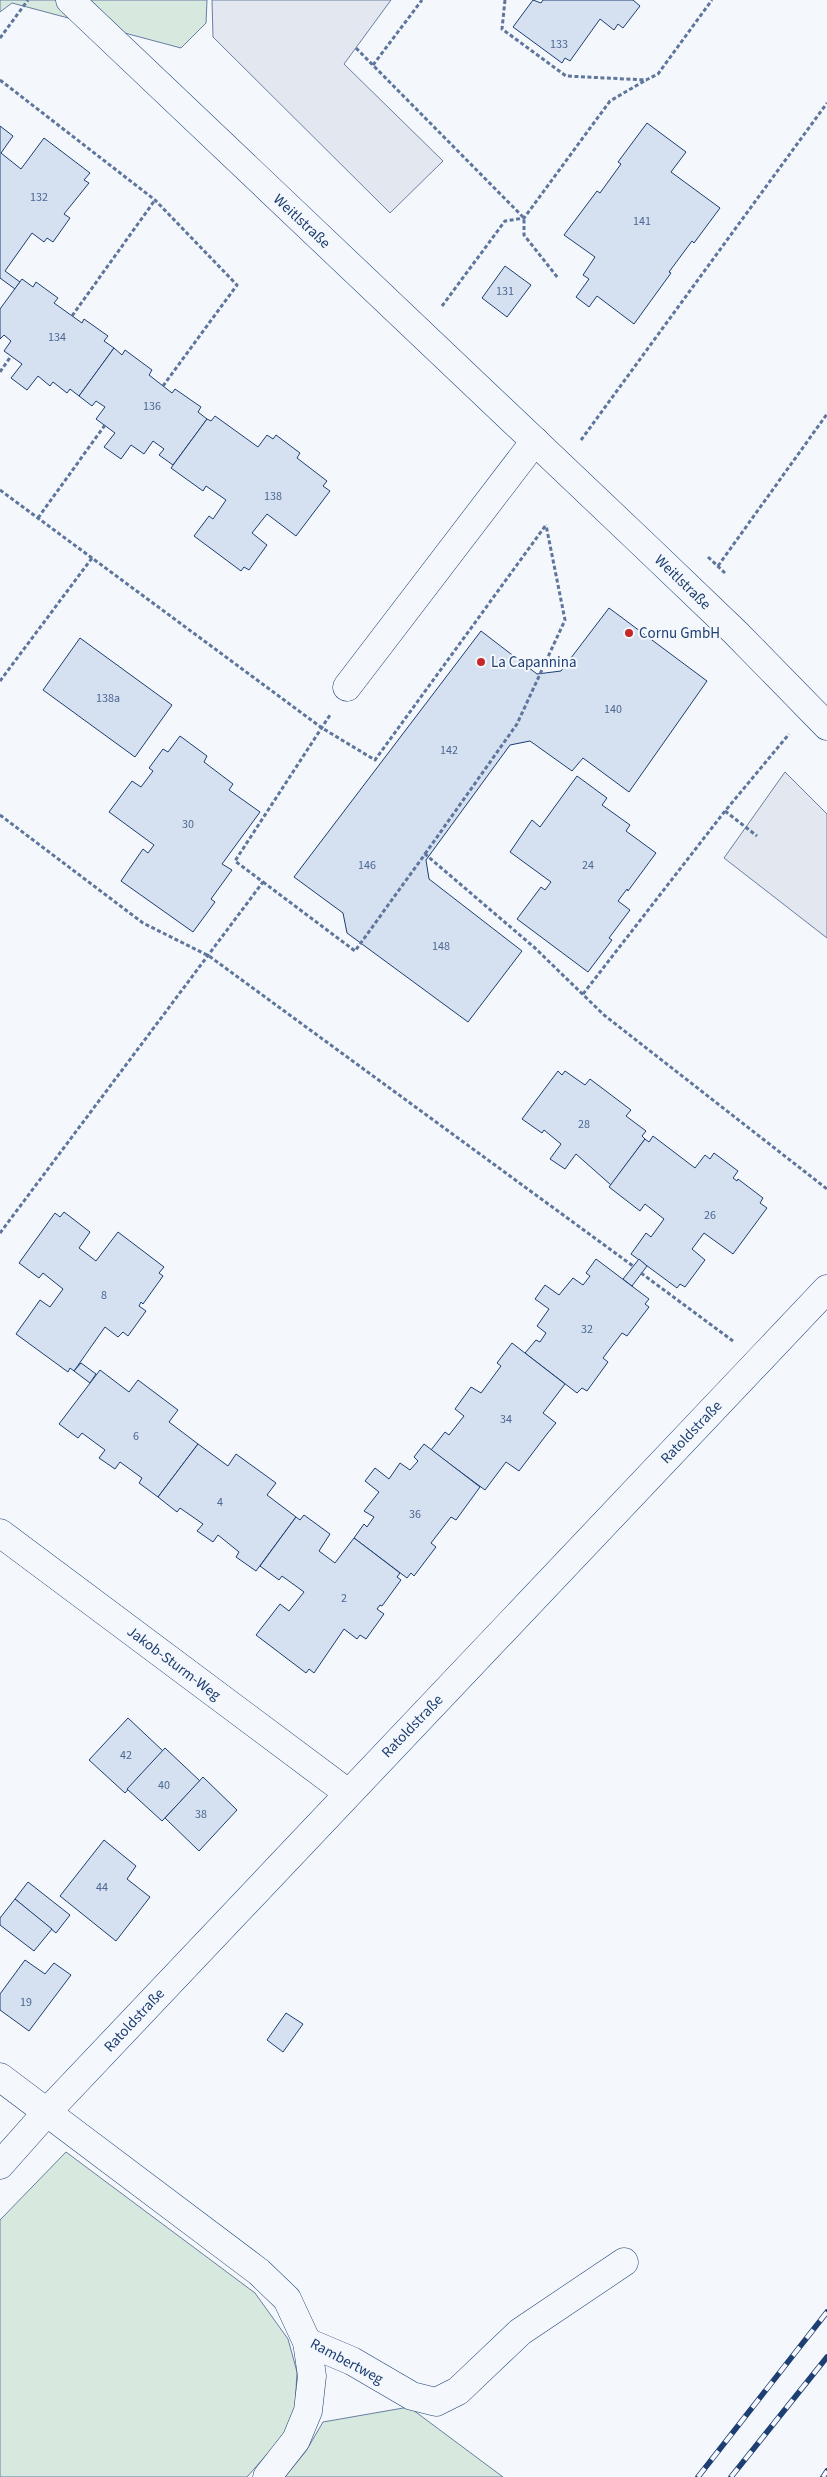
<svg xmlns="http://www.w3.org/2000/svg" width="827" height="2477" font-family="'Source Sans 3',sans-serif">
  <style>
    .green { fill: #d7e8df; stroke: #687fa3 }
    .parking { fill: #e3e8f0; stroke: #687fa3 }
    .building { fill: #d5e0f0; stroke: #1d3f73 }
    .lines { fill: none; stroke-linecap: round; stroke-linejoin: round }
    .minor-casing { stroke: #1d3f73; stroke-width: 29 }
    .path { stroke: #5e769c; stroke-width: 3; stroke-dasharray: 4 2.5; stroke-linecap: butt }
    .minor { stroke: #f4f7fb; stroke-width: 28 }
    .rail-casing { stroke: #1d3f73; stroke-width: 5.5 }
    .rail { stroke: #f4f7fb; stroke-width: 4; stroke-dasharray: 11; stroke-linecap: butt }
    .poi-dot { fill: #c62828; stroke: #f4f7fb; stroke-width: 2 }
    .labels { text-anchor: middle; stroke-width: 4; stroke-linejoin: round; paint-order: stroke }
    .number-label { font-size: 12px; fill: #4b6792 }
    .street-label { font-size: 15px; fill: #1d3f73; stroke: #f4f7fb }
    .poi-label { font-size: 15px; fill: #1d3f73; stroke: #f4f7fb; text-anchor: start }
  </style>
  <rect width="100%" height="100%" fill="#f4f7fb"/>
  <g class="green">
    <polygon points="0,0 207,0 206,23 181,48 12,3 0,12"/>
    <polygon points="66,2152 255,2293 288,2339 297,2372 295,2408 283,2436 247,2477 0,2477 0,2220"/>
    <polygon points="409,2407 503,2477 285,2477 306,2451 323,2422"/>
  </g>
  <g class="parking">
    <polygon points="212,0 391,0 344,64 443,161 390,213 213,37"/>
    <polygon points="785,772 827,814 827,938 724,858"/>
  </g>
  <g class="building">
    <polygon points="533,0 541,3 543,0 633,0 640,6 623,28 618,24 614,30 600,19 570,61 565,58 562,63 513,27"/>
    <polygon points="647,123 686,152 671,172 720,208 694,243 692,241 669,272 671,273 634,324 597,296 589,307 576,297 589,279 583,275 595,257 564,235 597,191 600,193 621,164 618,162"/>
    <polygon points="0,126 13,136 1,153 21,169 44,138 90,173 84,180 89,183 64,214 70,218 53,242 47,238 44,242 32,233 5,271 20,282 15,289 0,278"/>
    <polygon points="505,266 531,285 507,317 482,298"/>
    <polygon points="22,279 33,287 36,282 58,298 54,303 82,323 84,319 108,336 104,341 114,348 79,396 70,389 67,393 53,382 50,386 38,376 27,390 11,378 22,364 4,351 11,341 4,335 0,339 0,309"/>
    <polygon points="114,348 122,355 125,350 152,370 149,375 172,393 175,389 201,407 198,412 207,419 173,465 159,455 164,449 153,441 144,454 131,445 121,459 104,447 115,433 96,419 105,407 96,401 92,406 79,396"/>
    <polygon points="215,416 258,447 267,435 273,439 276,435 300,453 297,458 327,481 323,486 330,491 296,536 267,514 252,533 267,545 249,570 244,567 241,571 194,536 209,516 213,519 226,500 206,486 203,491 171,468 207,419 211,421"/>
    <polygon points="609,608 707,681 629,792 583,758 572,771 530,741 510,745 426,860 429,879 522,951 468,1022 347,933 343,913 294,877 481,631 537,674 561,671"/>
    <polygon points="80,638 172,705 135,757 43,690"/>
    <polygon points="180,736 207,756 204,762 233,784 229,790 260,812 222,864 232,870 211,899 215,902 193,932 121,881 143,849 148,853 154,845 109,812 132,781 141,787 153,771 149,768 163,749 168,752"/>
    <polygon points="577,776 607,798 602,805 630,825 626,831 656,853 628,891 627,889 618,901 630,910 609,938 612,940 588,972 517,919 541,887 545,890 551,882 510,852 532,820 540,827"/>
    <polygon points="558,1071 562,1075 565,1071 585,1085 590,1079 631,1110 626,1116 646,1131 642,1136 645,1139 611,1185 576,1154 565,1169 550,1159 561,1144 544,1130 542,1133 522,1119"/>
    <polygon points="653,1136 695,1168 705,1155 710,1159 714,1153 738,1171 733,1178 737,1181 738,1179 763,1198 760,1203 767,1208 733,1254 704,1233 692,1249 705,1260 685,1287 680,1284 677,1288 631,1254 646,1233 651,1237 664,1219 645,1204 640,1211 609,1187 645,1139 649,1142"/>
    <polygon points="64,1212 90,1232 79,1248 96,1261 118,1232 164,1267 159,1273 163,1276 143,1304 141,1302 139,1306 146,1311 128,1336 123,1332 118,1337 105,1327 74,1371 70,1368 68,1372 16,1334 40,1300 50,1307 63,1289 43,1273 39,1278 19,1263 55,1213 60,1217"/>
    <polygon points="596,1259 649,1299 645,1304 649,1307 627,1336 622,1333 603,1358 608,1362 587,1391 582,1388 577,1393 525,1353 536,1340 540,1342 546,1333 537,1326 549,1309 535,1299 545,1285 559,1295 573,1278 583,1285 590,1276 586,1273"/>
    <polygon points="639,1259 647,1266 632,1286 623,1279"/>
    <polygon points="512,1343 565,1384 543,1413 556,1423 547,1434 519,1471 506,1462 485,1490 431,1450 445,1432 449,1435 464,1416 455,1409 471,1387 481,1393 501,1366 497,1363"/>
    <polygon points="81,1363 96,1374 90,1383 74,1371"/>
    <polygon points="100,1370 129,1392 138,1380 178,1410 169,1422 198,1444 158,1497 139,1483 142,1478 120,1462 115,1469 99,1458 105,1450 82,1433 78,1438 59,1424"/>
    <polygon points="198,1444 228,1466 236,1454 276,1483 267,1495 296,1517 256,1571 236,1557 239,1552 218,1535 213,1542 197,1531 203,1524 180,1508 177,1512 158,1497"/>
    <polygon points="424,1444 480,1487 456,1520 451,1517 431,1543 436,1547 414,1576 411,1573 407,1578 354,1538 364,1524 367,1527 374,1517 364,1511 379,1492 365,1481 375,1468 389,1479 400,1463 410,1470 418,1461 414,1457"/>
    <polygon points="304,1515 330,1534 319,1551 335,1563 354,1538 400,1573 397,1577 401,1580 382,1606 380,1605 377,1609 384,1614 366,1639 360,1635 357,1639 344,1629 314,1673 309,1669 306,1673 256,1635 280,1604 289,1611 304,1592 282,1576 279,1580 260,1566 296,1517 300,1520"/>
    <polygon points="128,1718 163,1751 125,1793 89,1760"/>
    <polygon points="165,1748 200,1781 162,1821 127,1789"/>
    <polygon points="203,1777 237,1810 199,1851 165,1818"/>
    <polygon points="104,1840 136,1866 127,1879 150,1897 116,1941 60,1896"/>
    <polygon points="28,1882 70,1915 56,1933 15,1899"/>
    <polygon points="15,1899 52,1929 34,1951 0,1925 0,1918"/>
    <polygon points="25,1960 45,1974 54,1963 71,1975 29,2031 0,2010 0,1994"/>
    <polygon points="286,2013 303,2024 283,2052 267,2040"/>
  </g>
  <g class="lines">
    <defs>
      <g id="minor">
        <polyline points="70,0 642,543 736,633 827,726"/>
        <polyline points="347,687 535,441"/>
        <polyline points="0,1533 348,1793"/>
        <polyline points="0,2077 259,2272 287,2299 307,2342 312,2376 308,2411 296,2440 267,2477"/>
        <polyline points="0,2165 47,2112 827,1289"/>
        <polyline points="307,2342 352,2361 412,2396 436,2402 458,2391 520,2332 624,2262"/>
      </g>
    </defs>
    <use href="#minor" class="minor-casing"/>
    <g class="path">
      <polyline points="505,0 502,29 566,76 646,80 658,74 712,0"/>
      <polyline points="0,38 28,0"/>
      <polyline points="356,48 524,218 524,235 558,278"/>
      <polyline points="373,65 422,0"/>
      <polyline points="0,80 155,200 237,285 163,386"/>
      <polyline points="442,306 505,221 524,218 610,101 646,80"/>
      <polyline points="72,316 155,200"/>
      <polyline points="0,372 11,356"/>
      <polyline points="581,440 827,103"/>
      <polyline points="0,490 322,728 375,760 546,525"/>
      <polyline points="38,518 105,425"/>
      <polyline points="708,557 725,573"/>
      <polyline points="718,566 827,414"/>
      <polyline points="0,681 92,558"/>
      <polyline points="725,811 757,836"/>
      <polyline points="0,815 143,923 209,956 633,1266"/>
      <polyline points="425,854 517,724 565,620 546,525"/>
      <polyline points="263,882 355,951 425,854 535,948 604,1015 827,1189"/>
      <polyline points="583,994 725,811 789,734"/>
      <polyline points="0,1233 263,882 235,861 330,715"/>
      <polyline points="641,1273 733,1341"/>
    </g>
    <use href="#minor" class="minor"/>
    <defs>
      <g id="rail">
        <polyline points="698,2477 827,2312"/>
        <polyline points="731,2477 827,2357"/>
        <polyline points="823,2477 827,2471"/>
      </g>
    </defs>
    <use href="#rail" class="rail-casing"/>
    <use href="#rail" class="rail"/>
  </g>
  <g class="poi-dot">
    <circle cx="629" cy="633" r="5"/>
    <circle cx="481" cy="662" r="5"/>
  </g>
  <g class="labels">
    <g class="number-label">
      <text x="559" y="48">133</text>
      <text x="39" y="201">132</text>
      <text x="642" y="225">141</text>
      <text x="505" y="295">131</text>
      <text x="57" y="341">134</text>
      <text x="152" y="410">136</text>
      <text x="273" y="500">138</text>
      <text x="108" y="702">138a</text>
      <text x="613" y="713">140</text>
      <text x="449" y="754">142</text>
      <text x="188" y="828">30</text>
      <text x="367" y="869">146</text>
      <text x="588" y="869">24</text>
      <text x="441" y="950">148</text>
      <text x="584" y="1128">28</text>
      <text x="710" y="1219">26</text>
      <text x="104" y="1299">8</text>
      <text x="587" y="1333">32</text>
      <text x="506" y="1423">34</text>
      <text x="136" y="1440">6</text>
      <text x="220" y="1506">4</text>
      <text x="415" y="1518">36</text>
      <text x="344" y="1602">2</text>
      <text x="126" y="1759">42</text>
      <text x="164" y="1789">40</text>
      <text x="201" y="1818">38</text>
      <text x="102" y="1891">44</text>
      <text x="26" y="2006">19</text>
    </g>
    <g class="street-label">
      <text transform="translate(302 221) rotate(43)" y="5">Weitlstraße</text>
      <text transform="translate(683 582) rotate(44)" y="5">Weitlstraße</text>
      <text transform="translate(691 1432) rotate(-46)" y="5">Ratoldstraße</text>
      <text transform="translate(174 1663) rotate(37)" y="5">Jakob-Sturm-Weg</text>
      <text transform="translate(412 1726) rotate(-46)" y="5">Ratoldstraße</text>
      <text transform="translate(134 2020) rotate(-47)" y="5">Ratoldstraße</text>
      <text transform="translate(347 2361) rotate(28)" y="5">Rambertweg</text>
    </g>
    <g class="poi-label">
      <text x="639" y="638">Cornu GmbH</text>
      <text x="491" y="667">La Capannina</text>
    </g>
  </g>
</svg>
